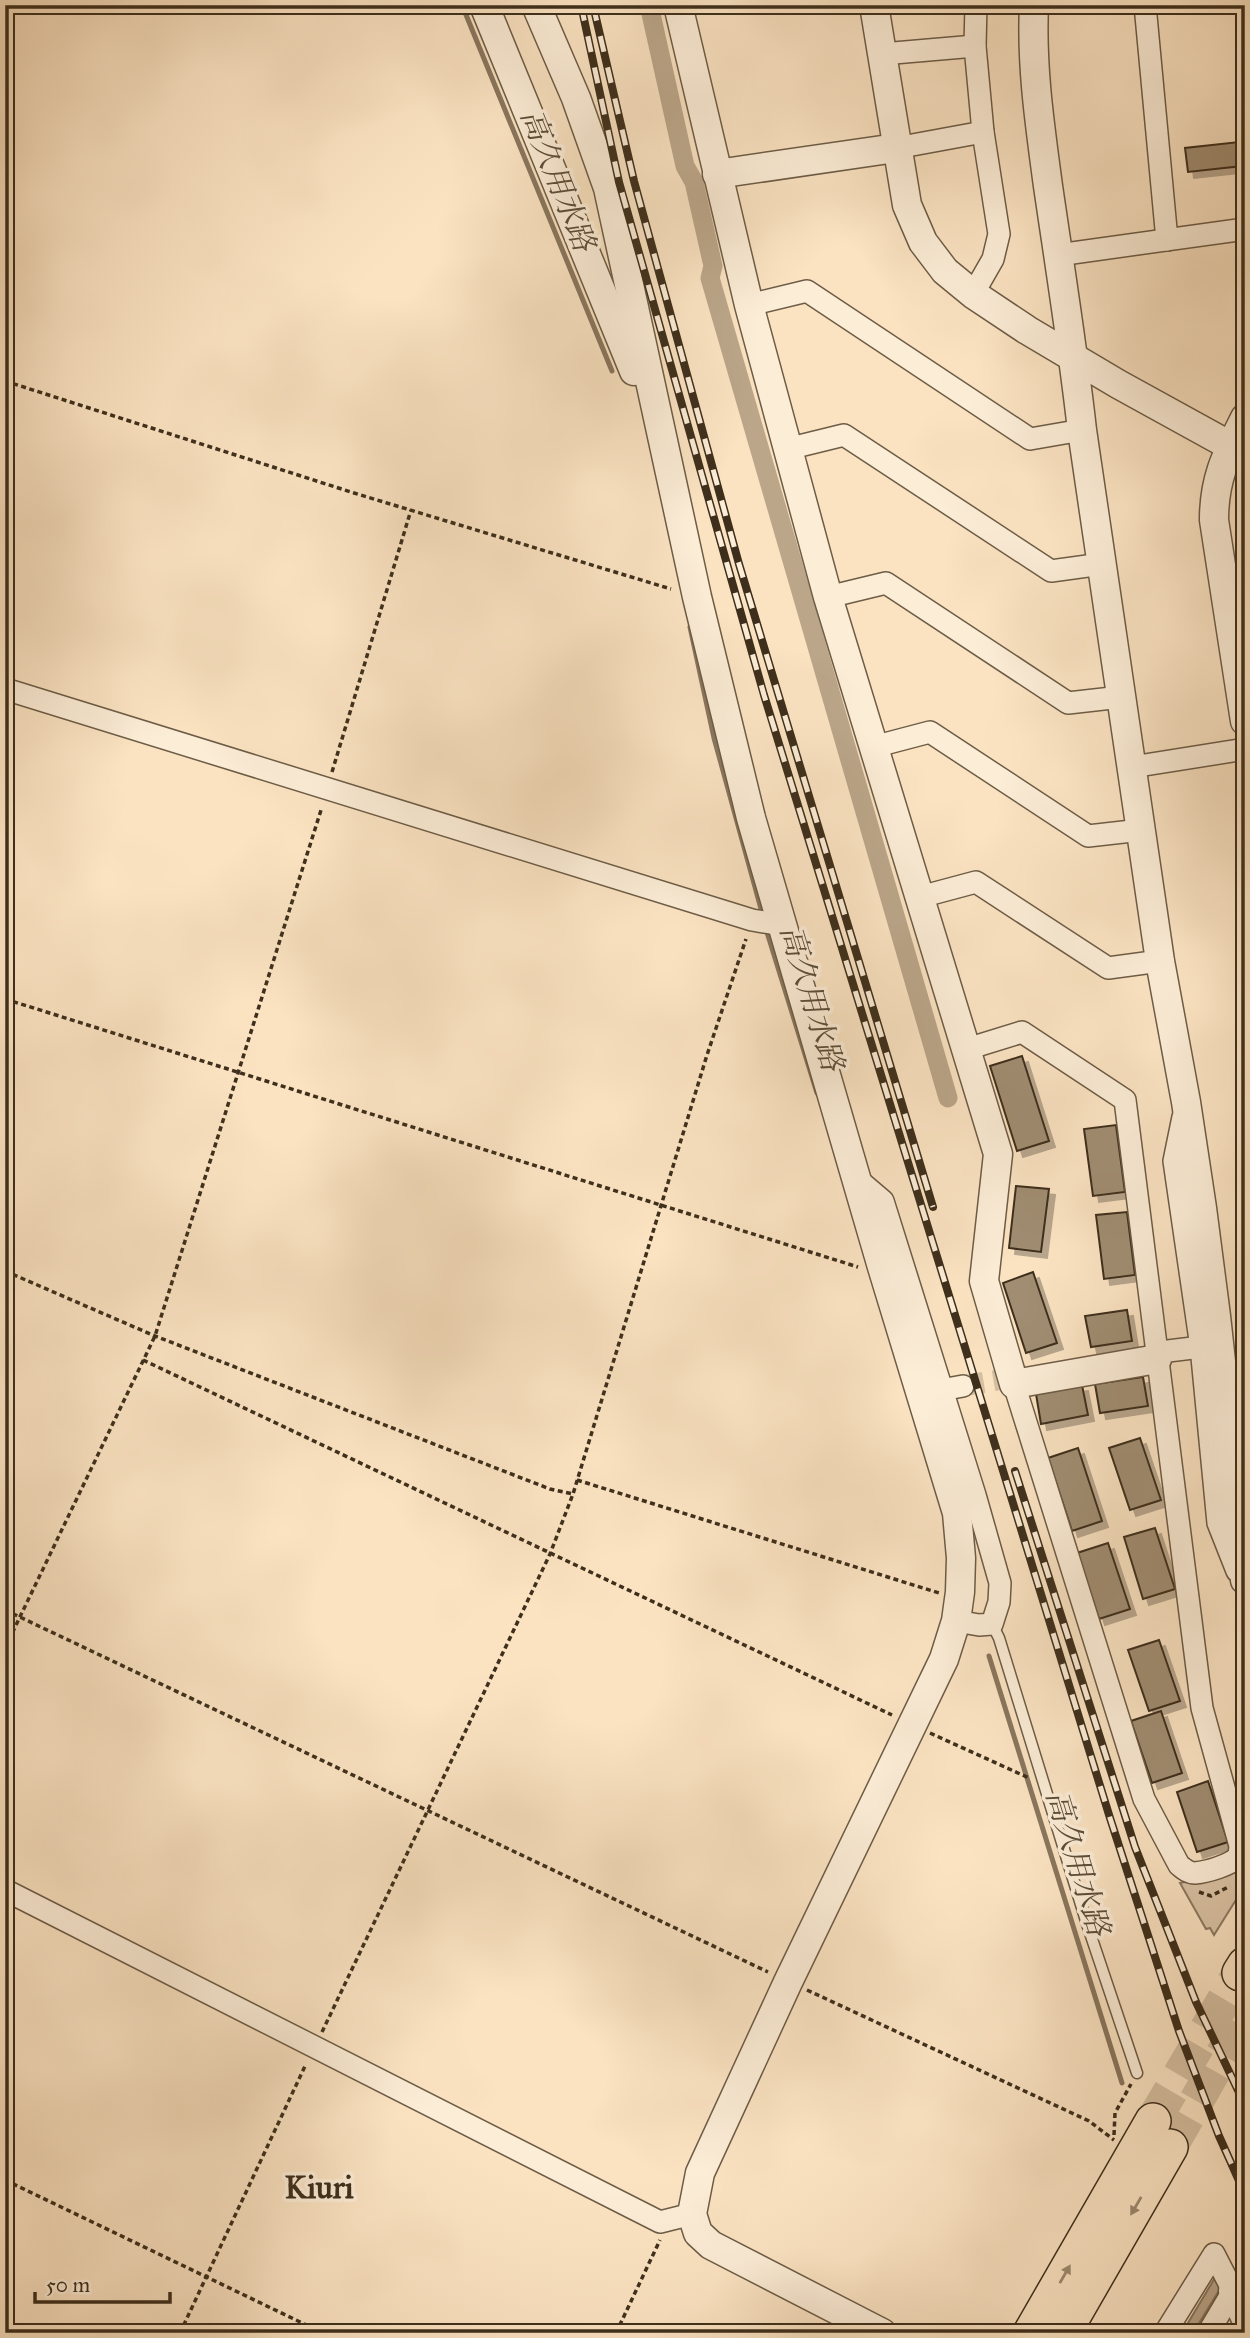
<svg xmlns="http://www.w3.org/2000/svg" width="1250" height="2338" font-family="'IM FELL Great Primer','Noto Serif JP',serif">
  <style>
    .green { fill: #dbc4a6; stroke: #8c7a61; stroke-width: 2 }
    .water { fill: #bba68a; stroke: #89765e; stroke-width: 2 }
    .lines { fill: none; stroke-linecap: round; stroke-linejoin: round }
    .stream { stroke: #89765e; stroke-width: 5 }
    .canal { stroke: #bba68a; stroke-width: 19 }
    .building { fill: #a08d72; stroke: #3e2f1c; stroke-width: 2; filter: url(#shadow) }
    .minor-tunnel { stroke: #d5bfa1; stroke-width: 21; stroke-dasharray: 21 10; stroke-linecap: butt }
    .primary-tunnel { stroke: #d5bfa1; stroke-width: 35; stroke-dasharray: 35 18; stroke-linecap: butt }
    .service-casing { stroke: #6d5c46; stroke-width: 13 }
    .minor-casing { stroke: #6d5c46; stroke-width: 24 }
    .tertiary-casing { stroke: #6d5c46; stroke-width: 31 }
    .primary-casing { stroke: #3e2f1c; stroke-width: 38 }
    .path { stroke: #3e2f1c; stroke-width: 3.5; stroke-dasharray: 5 3.5; stroke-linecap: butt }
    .service { stroke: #fcedd7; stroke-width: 10 }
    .minor { stroke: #fcedd7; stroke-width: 21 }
    .tertiary { stroke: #fcedd7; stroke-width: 28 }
    .primary { stroke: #fbe3c2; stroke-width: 35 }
    .rail-casing { stroke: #3e2f1c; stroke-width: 8 }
    .rail { stroke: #fcedd7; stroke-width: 5; stroke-dasharray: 16; stroke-linecap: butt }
    .oneway { fill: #9c896f }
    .labels { text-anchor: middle; stroke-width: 7; stroke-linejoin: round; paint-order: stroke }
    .water-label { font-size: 30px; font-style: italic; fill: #5d4d38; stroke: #fcedd7 }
    .quarter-label { font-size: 32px; font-weight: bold; fill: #3e2f1c; stroke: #fcedd7 }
  </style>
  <defs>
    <filter id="shadow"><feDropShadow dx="6" dy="6" stdDeviation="0" flood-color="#0004"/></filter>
  </defs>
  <rect width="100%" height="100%" fill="#fbe3c2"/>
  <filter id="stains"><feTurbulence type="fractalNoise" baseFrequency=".00286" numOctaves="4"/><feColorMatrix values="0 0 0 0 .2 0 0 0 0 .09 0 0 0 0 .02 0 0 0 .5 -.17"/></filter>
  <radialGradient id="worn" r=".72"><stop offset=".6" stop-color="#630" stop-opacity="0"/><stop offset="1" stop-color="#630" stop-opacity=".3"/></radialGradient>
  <polygon class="green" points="1236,1870 1244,1887 1214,1935 1210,1928 1206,1929 1180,1883"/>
  <polygon class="water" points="1216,2276 1223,2284 1193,2333 1182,2333"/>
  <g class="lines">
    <g class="stream">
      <polyline points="462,5 612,371"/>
      <polyline points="690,627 714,738 763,916"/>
      <polyline points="766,929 817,1093"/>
      <polyline points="989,1656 1122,2083"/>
    </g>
    <polyline class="canal" points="649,5 685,166 694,182 713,266 710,278 948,1098"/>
  </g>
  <g class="building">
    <polygon points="1239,142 1242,166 1188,172 1185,148"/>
    <polygon points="1022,1056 1049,1141 1017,1151 990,1066"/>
    <polygon points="1116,1125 1125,1192 1093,1196 1084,1129"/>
    <polygon points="1016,1186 1049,1189 1041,1252 1009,1248"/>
    <polygon points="1127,1212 1135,1275 1104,1279 1096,1215"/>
    <polygon points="1033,1272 1057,1343 1026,1353 1003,1283"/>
    <polygon points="1127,1310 1132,1341 1091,1347 1085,1316"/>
    <polygon points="1143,1377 1148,1406 1100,1413 1095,1384"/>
    <polygon points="1082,1385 1088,1415 1041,1424 1036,1394"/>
    <polygon points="1140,1438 1161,1500 1130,1510 1109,1448"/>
    <polygon points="1078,1448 1102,1521 1072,1531 1048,1458"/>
    <polygon points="1155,1528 1175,1589 1143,1599 1124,1537"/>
    <polygon points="1108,1543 1130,1609 1099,1619 1077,1553"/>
    <polygon points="1159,1640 1180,1701 1149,1711 1128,1650"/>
    <polygon points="1161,1711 1182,1773 1152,1783 1131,1721"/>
    <polygon points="1208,1781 1228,1842 1197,1852 1177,1792"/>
  </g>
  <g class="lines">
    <polyline class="minor-tunnel" points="963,1386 1027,1375"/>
    <g class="primary-tunnel">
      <polyline points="1153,2121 1240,1973"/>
      <polyline points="1170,2147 1245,2016"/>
    </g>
    <defs>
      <polyline id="service" points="992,1624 999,1638 1087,1924 1137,2073"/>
      <g id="minor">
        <polyline points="1145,5 1167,240"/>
        <polyline points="882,54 975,46"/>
        <polyline points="896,148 983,132"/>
        <polyline points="1058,255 1245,229"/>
        <polyline points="973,294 993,259 999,234 983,132 975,46 976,5"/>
        <polyline points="749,305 807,291 1030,439 1082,430"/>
        <polyline points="787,449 844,435 1051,571 1102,564"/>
        <polyline points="828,597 886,583 1068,703 1121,697"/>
        <polyline points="5,689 752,920 770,923 781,921"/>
        <polyline points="873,747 930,732 1088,836 1141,830"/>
        <polyline points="1132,767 1245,749"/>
        <polyline points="920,897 976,882 1108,968 1160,961"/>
        <path d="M967,1049L1022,1032L1125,1100L1202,1708L1240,1846L1239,1856C1231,1865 1207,1872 1195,1873C1188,1873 1184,1869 1179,1865L1144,1799L1014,1384"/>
        <polyline points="1183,1117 1174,1161 1201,1347 1218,1523 1237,1571"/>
        <polyline points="856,1178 883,1201 975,1495 1000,1583 999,1602 992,1624 979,1625 956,1621"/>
        <polyline points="1168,1351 1201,1347"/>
        <polyline points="1222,1375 1245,1383"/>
        <polyline points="941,1390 963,1386"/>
        <polyline points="5,1890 660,2222 692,2214"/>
        <polyline points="1165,2333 1214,2254 1233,2291 1208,2333"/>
      </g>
      <g id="tertiary">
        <polyline points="484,5 634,371"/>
        <polyline points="536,5 576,98 608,188 697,597 751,818 882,1267 957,1513 961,1558 960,1592 956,1621 944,1659 788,1982 700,2173 692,2214 698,2233 711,2245 882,2333"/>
        <polyline points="678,5 749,305 828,597 998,1154 984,1281 1014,1384 1157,1359"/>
        <polyline points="874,5 907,205 923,242 945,271 973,294 1027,330 1118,384 1245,454"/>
        <path d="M1034,5C1031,66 1040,126 1048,186C1060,268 1073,349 1082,430L1160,961L1186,1102L1202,1208L1216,1316L1245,1580"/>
        <polyline points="717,174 896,148"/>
        <path d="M1245,418C1227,454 1214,477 1214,520L1245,721"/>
        <polyline points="1233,2291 1245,2317"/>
      </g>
      <g id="primary">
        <polyline points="1240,1973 1245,1965"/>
        <polyline points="1031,2333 1153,2121"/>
        <polyline points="1063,2333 1170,2147"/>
      </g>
    </defs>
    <use href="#service" class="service-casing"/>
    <use href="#minor" class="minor-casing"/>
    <use href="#tertiary" class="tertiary-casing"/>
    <use href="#primary" class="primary-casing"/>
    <g class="path">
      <polyline points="5,381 354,493 671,589"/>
      <polyline points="332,772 411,510"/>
      <polyline points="5,999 858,1267"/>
      <polyline points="5,1271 155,1336 550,1489 573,1494"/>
      <polyline points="143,1360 892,1715"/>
      <polyline points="577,1480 939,1593"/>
      <polyline points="5,1610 768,1972"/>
      <polyline points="5,1648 155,1336 322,807"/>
      <polyline points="930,1733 1029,1778"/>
      <polyline points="1199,1892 1211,1896 1230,1886"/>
      <polyline points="807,1990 1089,2121 1114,2140"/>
      <polyline points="322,2032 550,1554 573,1494 707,1055 746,939"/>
      <polyline points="1114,2135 1115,2113 1131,2084"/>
      <polyline points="5,2180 323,2333"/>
      <polyline points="180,2333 306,2064"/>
      <polyline points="616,2333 660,2240"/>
    </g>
    <use href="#service" class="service"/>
    <use href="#minor" class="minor"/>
    <use href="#tertiary" class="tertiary"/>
    <use href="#primary" class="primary"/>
    <defs>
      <g id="rail">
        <polyline points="581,5 619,182 764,695 1110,1818 1179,2031 1219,2136 1245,2194"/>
        <polyline points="593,5 634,181 739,564 933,1207"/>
        <polyline points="1015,1471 1135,1847 1196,2002 1245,2105"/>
      </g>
    </defs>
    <use href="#rail" class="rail-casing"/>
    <use href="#rail" class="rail"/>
  </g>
  <defs><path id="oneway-solid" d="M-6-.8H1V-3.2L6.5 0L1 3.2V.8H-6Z" transform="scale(1.75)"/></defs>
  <g class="oneway">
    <use href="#oneway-solid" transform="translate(1136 2206) rotate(120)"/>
    <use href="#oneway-solid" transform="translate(1065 2274) rotate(-60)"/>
  </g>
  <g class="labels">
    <g class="water-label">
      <text transform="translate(558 180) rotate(68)" y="10">高久用水路</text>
      <text transform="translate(812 998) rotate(73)" y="10">高久用水路</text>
      <text transform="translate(1078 1863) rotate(73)" y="10">高久用水路</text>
    </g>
    <g class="quarter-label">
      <text x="319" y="2198">Kiuri</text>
    </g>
  </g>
  <rect width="1250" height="2338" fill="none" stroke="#fbe3c2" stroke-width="28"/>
  <rect x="7" y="7" width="1236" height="2324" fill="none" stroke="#3e2f1c" stroke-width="3.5"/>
  <rect x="14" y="14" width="1222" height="2310" fill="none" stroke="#3e2f1c" stroke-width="2"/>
  <path d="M35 2292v10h135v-10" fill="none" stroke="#3e2f1c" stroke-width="3.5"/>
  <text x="46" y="2292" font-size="21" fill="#3e2f1c" stroke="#fcedd7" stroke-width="5" paint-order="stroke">50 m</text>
  <rect width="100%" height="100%" filter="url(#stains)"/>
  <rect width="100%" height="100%" fill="url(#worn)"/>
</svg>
